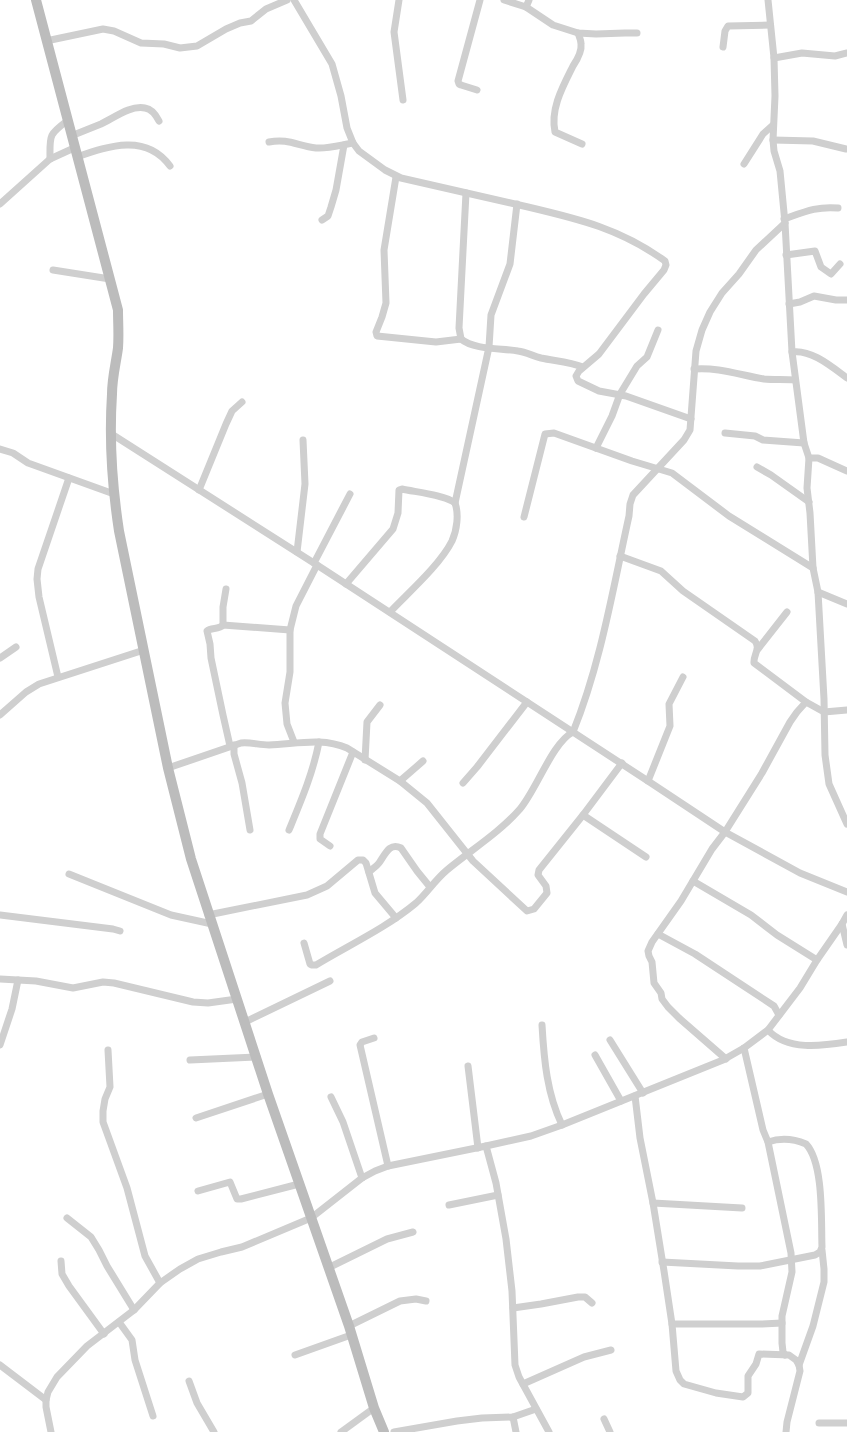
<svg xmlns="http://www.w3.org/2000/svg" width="847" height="1432" font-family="'Exo 2',sans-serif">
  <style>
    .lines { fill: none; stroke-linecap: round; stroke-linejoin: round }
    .street { stroke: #cfcfcf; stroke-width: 7 }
    .secondary { stroke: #bcbcbc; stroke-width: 10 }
  </style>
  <rect width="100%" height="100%" fill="#fff"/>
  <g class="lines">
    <g class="street">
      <path d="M294,0L332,64L341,96L347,128L353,143L359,151L385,170L401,178C443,188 486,197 528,207C579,219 621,229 665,261L666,265L664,270L644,294L599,354L579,371L576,376L578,381L599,391L626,396L691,419"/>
      <polyline points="399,0 394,32 403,100"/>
      <polyline points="504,0 526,7 553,25 578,33 596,34 625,33 637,33"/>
      <polyline points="768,0 774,58 775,96 773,140 774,151 780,171 785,223 792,352 804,443 809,458 807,488 810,513 813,568 818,592 824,699 825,755 829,784 847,824"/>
      <polyline points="526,7 529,0"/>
      <path d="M578,33C579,36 581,40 581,44C582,51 577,60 573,66C563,86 550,109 555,132L582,144"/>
      <polyline points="46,41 103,29 114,31 141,43 164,44 180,48 197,46 226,29 240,23 251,21 266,9 287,0"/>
      <polyline points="723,47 725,31 728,26 770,25"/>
      <polyline points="774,58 802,53 835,56 847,53"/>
      <polyline points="477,90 461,85 459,84 458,81 480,0"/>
      <path d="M71,136C81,132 91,128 101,124C114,118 130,105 145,108C152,109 156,115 159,121"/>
      <polyline points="773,140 813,141 846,149"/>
      <path d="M269,142C288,138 298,146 316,148C328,149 341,145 353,143"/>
      <path d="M77,157C109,146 146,133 170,166"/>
      <path d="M50,159C50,136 48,135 67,121"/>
      <polyline points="744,164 763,134 773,125"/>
      <path d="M396,177L384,250L386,303L382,317L376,332L377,336L436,342L461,339C474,350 502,348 518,351C526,352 533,356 541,358C555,361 569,362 583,367"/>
      <polyline points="0,204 50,159 74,148"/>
      <path d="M784,219C804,212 817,206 838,208"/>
      <polyline points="322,220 328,216 331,207 336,190 344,145"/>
      <polyline points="786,255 815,251 821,267 831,274 840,264"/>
      <polyline points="53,270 110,279"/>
      <polyline points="789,304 800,302 814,296 836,300 847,300"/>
      <polyline points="461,339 459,328 466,193"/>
      <path d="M792,352C811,349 832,367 847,378"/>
      <path d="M694,369C718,367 740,375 764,379C774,380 785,379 795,380"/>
      <polyline points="110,433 317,565 648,781 725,832 800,873 847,892"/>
      <polyline points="725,433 755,436 763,440 804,443"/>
      <polyline points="596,448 612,416 620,394 637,366 647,357 658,330"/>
      <polyline points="0,449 13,453 28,463 114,494"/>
      <polyline points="809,458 818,458 847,471"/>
      <polyline points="757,467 771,475 809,502"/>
      <polyline points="199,490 226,424 232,411 242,402"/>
      <polyline points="524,517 545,434 554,433 632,461 672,473 729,516 813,568"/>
      <polyline points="297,552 305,484 303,440"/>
      <path d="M620,556L661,571L683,591L755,641C761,649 753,655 754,663L806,702"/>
      <polyline points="314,563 350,494"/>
      <path d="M346,584L393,529L398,513L399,490L402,489C415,492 445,495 455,503"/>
      <polyline points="818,592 847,604"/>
      <path d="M390,612C408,593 440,565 452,541C457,530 459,514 455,503L489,347L491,315L510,264L517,204"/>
      <polyline points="223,625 223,607 226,589"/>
      <polyline points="758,649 787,612"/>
      <polyline points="0,658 16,647"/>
      <polyline points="58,677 39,597 37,579 38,569 69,478"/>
      <polyline points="0,715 26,692 39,684 144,650"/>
      <polyline points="294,742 287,724 285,703 290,672 290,630 296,606 317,565"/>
      <polyline points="234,745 234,754 242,783 250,830"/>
      <path d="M230,746L223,715L211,658L210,644L207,631C211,627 219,630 223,625L290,630"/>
      <polyline points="365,760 367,722 380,705"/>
      <path d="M168,768L241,743C251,742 259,745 269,745C296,744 322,737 347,748L400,781L427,803L473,861L527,911L534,909L547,893L546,886L538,875L539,870L583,815L622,763"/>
      <polyline points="400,781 423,761"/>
      <polyline points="648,781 670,726 669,704 683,677"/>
      <polyline points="463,783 477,767 527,702"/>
      <polyline points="583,815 646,857"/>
      <path d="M289,830C301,801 313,773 319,742"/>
      <polyline points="330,846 320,839 320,834 353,752"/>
      <path d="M369,872C372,869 376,867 379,863C385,855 389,842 401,848L417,871L430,887"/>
      <polyline points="69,874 171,915 212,924"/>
      <polyline points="693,881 751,915 777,935 817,960"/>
      <polyline points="0,915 113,929 120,931"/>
      <polyline points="208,915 307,895 327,886 358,860 363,860 366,863 375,893 396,918"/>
      <polyline points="842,924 847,945"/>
      <polyline points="658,934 695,954 774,1006 779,1015"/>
      <path d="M304,943L310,964L312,965H316C349,945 386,928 416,903C427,893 435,880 447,870C471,850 499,833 520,809C537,789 552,743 573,732C601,663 613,588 629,516L630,504L633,495L684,440L690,430L696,351L702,330L710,312L722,293L739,274L756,250L785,223"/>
      <polyline points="0,979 36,981 73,988 103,982 114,983 193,1002 208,1003 237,999"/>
      <polyline points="245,1022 330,981"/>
      <path d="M542,1025C544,1060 547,1094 562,1125"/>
      <path d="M768,1030C787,1051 822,1046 847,1042"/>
      <polyline points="374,1038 362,1042 360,1045 388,1166"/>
      <polyline points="610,1040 643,1093"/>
      <polyline points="0,1045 12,1009 18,980"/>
      <polyline points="744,1048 763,1130 768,1142 791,1253 792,1272 782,1316 782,1343 783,1352 785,1355"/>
      <polyline points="108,1050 110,1087 105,1099 103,1111 103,1122 127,1188 145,1256 160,1283"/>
      <polyline points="595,1055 621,1101"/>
      <polyline points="726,1059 679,1018 668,1007 662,999 661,993 654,983 652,962 649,956 648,951 652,942 681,901 712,849 725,832 762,773 790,722 797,712 806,702 824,712 847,710"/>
      <polyline points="190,1060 257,1057"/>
      <polyline points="468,1066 478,1148"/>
      <polyline points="635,1096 640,1138 653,1203 664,1271 672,1324 676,1371 680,1380 684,1384 716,1393 743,1397 748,1393 748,1376 756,1364 759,1354 789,1355 796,1360 799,1365 800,1371 787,1422 786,1432"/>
      <polyline points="331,1097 343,1122 362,1178"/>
      <polyline points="196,1118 268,1094"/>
      <polyline points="486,1146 496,1183 506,1239 512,1291 515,1365 519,1377 549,1432"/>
      <polyline points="198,1191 230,1182 237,1199 241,1199 299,1184"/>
      <polyline points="653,1203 742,1208"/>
      <polyline points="449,1205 498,1195"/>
      <polyline points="67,1218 91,1237 99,1250 107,1266 134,1310"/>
      <polyline points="61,1261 62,1274 69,1286 104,1334"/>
      <path d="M662,1262L738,1266H760L815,1255L820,1252L822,1247C821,1221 824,1163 806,1144C794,1139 780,1138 768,1142"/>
      <polyline points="328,1268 387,1239 413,1232"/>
      <polyline points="513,1308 541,1304 578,1297 585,1297 592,1303"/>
      <polyline points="119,1322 132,1340 135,1360 153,1416"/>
      <polyline points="672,1324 762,1324 782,1323"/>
      <polyline points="349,1326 400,1301 416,1299 426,1301"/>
      <polyline points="295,1355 351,1335"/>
      <polyline points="0,1365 46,1400"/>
      <polyline points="799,1365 813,1326 824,1282 824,1269 822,1250"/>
      <polyline points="189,1381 197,1403 214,1432"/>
      <polyline points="523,1384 584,1357 611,1350"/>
      <polyline points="513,1417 516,1432"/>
      <polyline points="604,1419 610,1432"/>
      <polyline points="819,1423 847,1423"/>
      <polyline points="51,1432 46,1407 46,1400 48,1392 57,1377 87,1346 134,1310 160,1283 180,1269 198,1259 221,1252 242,1247 311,1218 362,1178 375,1171 388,1166 486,1146 531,1136 562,1125 723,1060 744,1048 768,1030 800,988 817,960 842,924 847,915"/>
      <polyline points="341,1432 374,1408"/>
      <polyline points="394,1432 457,1421 482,1418 513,1417 536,1409"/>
    </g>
    <path class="secondary" d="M36,0L118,310C118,323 119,335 118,348C116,363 112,378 112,394C109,440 112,485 119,531L168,768L191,859L268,1094L349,1326L374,1408L384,1432"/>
  </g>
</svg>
